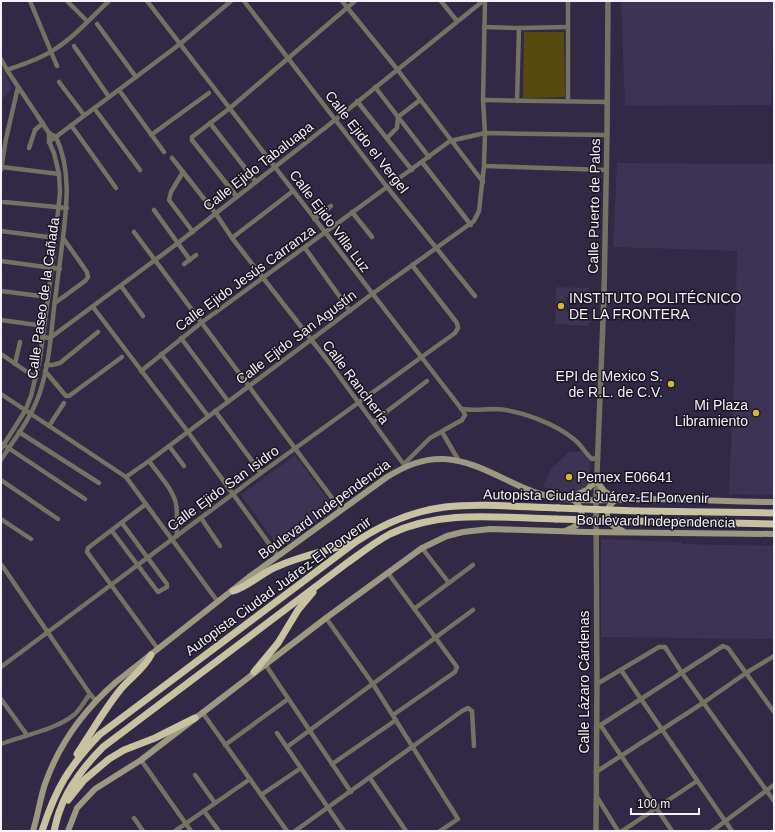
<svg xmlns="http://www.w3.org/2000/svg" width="775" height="832" font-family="Arial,sans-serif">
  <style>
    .built { fill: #3d3354 }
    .green { fill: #574a11 }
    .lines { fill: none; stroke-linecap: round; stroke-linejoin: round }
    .minor { stroke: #757263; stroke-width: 4.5 }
    .tertiary { stroke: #757263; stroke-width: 5.5 }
    .secondary { stroke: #9d9880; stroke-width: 6 }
    .trunk { stroke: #c9c2a0; stroke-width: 7 }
    .trunk-bridge { stroke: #c9c2a0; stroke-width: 7 }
    .poi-dot { fill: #d3b635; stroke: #181521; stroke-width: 1.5 }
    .labels { text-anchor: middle; stroke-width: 3; stroke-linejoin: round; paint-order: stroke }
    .street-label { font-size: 14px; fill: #f5f2fd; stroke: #181521 }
    .poi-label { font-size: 14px; fill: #f5f2fd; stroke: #181521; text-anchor: start }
  </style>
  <rect width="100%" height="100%" fill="#312945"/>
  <g class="built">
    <polygon points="621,1 774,1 771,105 625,106"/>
    <polygon points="1,65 12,88 1,101"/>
    <polygon points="617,163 774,164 774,495 729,494 734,376 737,251 613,247"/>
    <polygon points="556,287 589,288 589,298 566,297 566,313 590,314 589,326 555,324"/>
    <polygon points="590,451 590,483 588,488 574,493 562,492 543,487 550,470 569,452"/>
    <polygon points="295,455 335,509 280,549 241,495"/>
    <polygon points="601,539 682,542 682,544 774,546 774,639 601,637"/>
  </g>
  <polygon class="green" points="524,32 564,32 565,97 523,98"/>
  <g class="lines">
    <g class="minor">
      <polyline points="30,1 57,66"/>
      <polyline points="67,1 87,21"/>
      <polyline points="147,1 463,411 465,415 462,420 430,438 404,464"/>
      <polyline points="244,1 387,187 475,296"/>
      <polyline points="342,1 397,69 483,182"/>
      <polyline points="441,1 457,21"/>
      <polyline points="568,1 568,101"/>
      <polyline points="97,24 136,77"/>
      <polyline points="484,27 519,28 568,27"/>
      <polyline points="74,46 109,97"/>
      <polyline points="1,59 7,70 49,133 49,142 54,153 59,174 60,193 52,267 40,358 31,396 25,411 1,449"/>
      <path d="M7,70C24,64 43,58 58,47C77,35 92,16 109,1"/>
      <polyline points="59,82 84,115"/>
      <polyline points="375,87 429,157"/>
      <polyline points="119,90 164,152"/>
      <polyline points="483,100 608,102"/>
      <polyline points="357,101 412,170"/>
      <polyline points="517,101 519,28"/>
      <polyline points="94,108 140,170"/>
      <polyline points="210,123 256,182"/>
      <polyline points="71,125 116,188"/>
      <polyline points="151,135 209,93"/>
      <polyline points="387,138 397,128 398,117 420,100"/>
      <polyline points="49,142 180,44 231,1"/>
      <polyline points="29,148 35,130 43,123"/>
      <polyline points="172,158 216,214 232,238 331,365 405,466"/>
      <polyline points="422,162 471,225"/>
      <polyline points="484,166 606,170"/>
      <polyline points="2,167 59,174"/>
      <polyline points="1,170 6,139 18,87"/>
      <polyline points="183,172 171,192 169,200 193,232"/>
      <polyline points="237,197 192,140 192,137 230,108 355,1"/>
      <polyline points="4,202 67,208"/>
      <polyline points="154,210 190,260"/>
      <polyline points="352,212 372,237"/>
      <polyline points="314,219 331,206"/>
      <polyline points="1,231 56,238"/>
      <polyline points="134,232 341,510"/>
      <polyline points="232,238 293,191"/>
      <polyline points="305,248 350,311"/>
      <polyline points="1,261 60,269"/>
      <polyline points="184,264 196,255"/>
      <polyline points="121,286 143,316"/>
      <polyline points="1,291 48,297"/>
      <polyline points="55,303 85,281 88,277 87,272 63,238"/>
      <polyline points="93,307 188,432 278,556"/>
      <polyline points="1,320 44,326"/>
      <polyline points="42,337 50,338 178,243 335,120 483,1"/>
      <polyline points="181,338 228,401"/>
      <polyline points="1,354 36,378"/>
      <polyline points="161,354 208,416"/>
      <polyline points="15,364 20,342"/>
      <polyline points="46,365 52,365 60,363 98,332"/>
      <polyline points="45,371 66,396 69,396 122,357"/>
      <polyline points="141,371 201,323 450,141 485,133 607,135"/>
      <polyline points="1,394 126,477 218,602"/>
      <path d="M461,409C473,411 484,409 495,409C520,410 556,424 575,440C582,446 585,453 592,459L598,458"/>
      <polyline points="215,411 261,473"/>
      <polyline points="373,422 427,381"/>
      <polyline points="49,426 64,403"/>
      <polyline points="19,432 99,483"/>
      <polyline points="442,432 459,461"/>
      <polyline points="1,443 85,499"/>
      <polyline points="169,446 184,466"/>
      <path d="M1,460C15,438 32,417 40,392C49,365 51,335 54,308C57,285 60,262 63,238C67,204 71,169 56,137L49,133"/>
      <path d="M149,461C158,474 173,489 176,504C178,514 176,526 177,536"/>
      <polyline points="126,477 149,461 372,294 474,221 479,211 484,166 485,133 483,100 485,1"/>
      <polyline points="1,480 58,519"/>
      <polyline points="146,504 88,548 87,552 158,649"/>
      <polyline points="201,518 220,546"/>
      <polyline points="1,519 31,539"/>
      <polyline points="112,531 158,592 167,587 167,584 122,523"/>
      <polyline points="422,548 449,583"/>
      <polyline points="1,564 90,694 96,701"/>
      <polyline points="388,573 457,667 455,672 393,715"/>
      <polyline points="414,609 473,565"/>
      <polyline points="326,618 373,684 458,819 440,831"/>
      <polyline points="265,664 351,792"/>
      <polyline points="1,667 261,473 455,333 458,328 457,323 412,265"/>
      <polyline points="621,670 732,831"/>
      <polyline points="597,684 659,647 665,647 682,673 774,801"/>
      <polyline points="1,699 27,735"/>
      <polyline points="202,712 287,831"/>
      <polyline points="601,726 672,831"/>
      <polyline points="596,728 723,646 728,648 774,712"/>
      <polyline points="277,733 344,831"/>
      <path d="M1,744C24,735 56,730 75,714C81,708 85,700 90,694"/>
      <polyline points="225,745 288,699"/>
      <polyline points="287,747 473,610"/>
      <polyline points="141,760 191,831"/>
      <polyline points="332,764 396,720"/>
      <polyline points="596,772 703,703 746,673 774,656"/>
      <polyline points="195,775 215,803"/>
      <polyline points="370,778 406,831"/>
      <polyline points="261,795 301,768"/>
      <polyline points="597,797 618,831"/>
      <polyline points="204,811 219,831"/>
      <polyline points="134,818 143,831"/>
      <polyline points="175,831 250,779"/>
      <polyline points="295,831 462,711 468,708 472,711 474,746"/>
      <polyline points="622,831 697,781"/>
      <polyline points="712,831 774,785"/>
    </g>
    <polyline class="tertiary" points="596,831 597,684 596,499 604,295 607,135 608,1"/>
    <g class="secondary">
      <polyline points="597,481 604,491 616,499"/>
      <polyline points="571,497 587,490 597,479"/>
      <path d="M617,499C600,511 606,524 623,531"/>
      <path d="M567,530C583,525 587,511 573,499"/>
      <path d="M33,831C38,815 40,799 45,784C59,744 85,709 116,682L249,577L387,477C405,466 423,458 444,459C483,461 515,490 552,497C584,503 618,499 650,499C691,499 733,502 774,502"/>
      <polyline points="68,831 77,808 95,789 141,760 326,618 422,548 447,536 463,532 490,529 586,532 774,534"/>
    </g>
    <g class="trunk">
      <polyline points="637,511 774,513"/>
      <polyline points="633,521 774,524"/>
      <path d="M233,591C247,587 262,573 276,567C300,556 326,551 351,543"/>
      <polyline points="254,672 278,643 298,610 313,592"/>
      <path d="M77,754C91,733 104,710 120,690C130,678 144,669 151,655"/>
      <polyline points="68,800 84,780 109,759 124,750 155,738 195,718"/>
      <path d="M42,831C56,788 68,768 99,735L357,541C383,524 413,511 445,507C482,503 521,507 558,508"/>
      <path d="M54,831C56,824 57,817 60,810C67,788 87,763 103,747L347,563C361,553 375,542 390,534C442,509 500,518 556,519"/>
    </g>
    <g class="trunk-bridge">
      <polyline points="558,508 637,511"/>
      <polyline points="556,519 633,521"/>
    </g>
  </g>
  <g class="poi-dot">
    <circle cx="561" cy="306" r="4"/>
    <circle cx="671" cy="384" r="4"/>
    <circle cx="756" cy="413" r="4"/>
    <circle cx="569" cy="477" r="4"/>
  </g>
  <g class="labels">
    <g class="street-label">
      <text transform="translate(367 142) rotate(52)" y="5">Calle Ejido el Vergel</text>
      <text transform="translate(258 166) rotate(-38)" y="5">Calle Ejido Tabaluapa</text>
      <text transform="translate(594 206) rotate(-89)" y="5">Calle Puerto de Palos</text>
      <text transform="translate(330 221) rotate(53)" y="5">Calle Ejido Villa Luz</text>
      <text transform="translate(245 278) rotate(-36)" y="5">Calle Ejido Jesús Carranza</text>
      <text transform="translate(43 298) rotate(-82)" y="5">Calle Paseo de la Cañada</text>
      <text transform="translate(296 337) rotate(-37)" y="5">Calle Ejido San Agustín</text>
      <text transform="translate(356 382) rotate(53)" y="5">Calle Ranchería</text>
      <text transform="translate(223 488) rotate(-36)" y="5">Calle Ejido San Isidro</text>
      <text transform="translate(596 496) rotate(1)" y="5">Autopista Ciudad Juárez-El Porvenir</text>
      <text transform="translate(324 509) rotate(-36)" y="5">Boulevard Independencia</text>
      <text transform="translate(656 521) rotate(1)" y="5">Boulevard Independencia</text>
      <text transform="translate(278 586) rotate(-36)" y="5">Autopista Ciudad Juárez-El Porvenir</text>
      <text transform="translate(584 682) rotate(-90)" y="5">Calle Lázaro Cárdenas</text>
    </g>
    <g class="poi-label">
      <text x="569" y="303">INSTITUTO POLITÉCNICO<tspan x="569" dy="16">DE LA FRONTERA</tspan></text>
      <text x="663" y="381" text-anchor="end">EPI de Mexico S.<tspan x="663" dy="16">de R.L. de C.V.</tspan></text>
      <text x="748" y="410" text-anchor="end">Mi Plaza<tspan x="748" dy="16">Libramiento</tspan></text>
      <text x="577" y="482">Pemex E06641</text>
    </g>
  </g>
  <rect width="775" height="832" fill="none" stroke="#f5f2fd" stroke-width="4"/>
  <path d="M631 808v6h68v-6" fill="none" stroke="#f5f2fd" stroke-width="2"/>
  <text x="637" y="808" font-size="12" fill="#f5f2fd" stroke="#181521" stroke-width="3" paint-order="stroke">100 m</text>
</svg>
